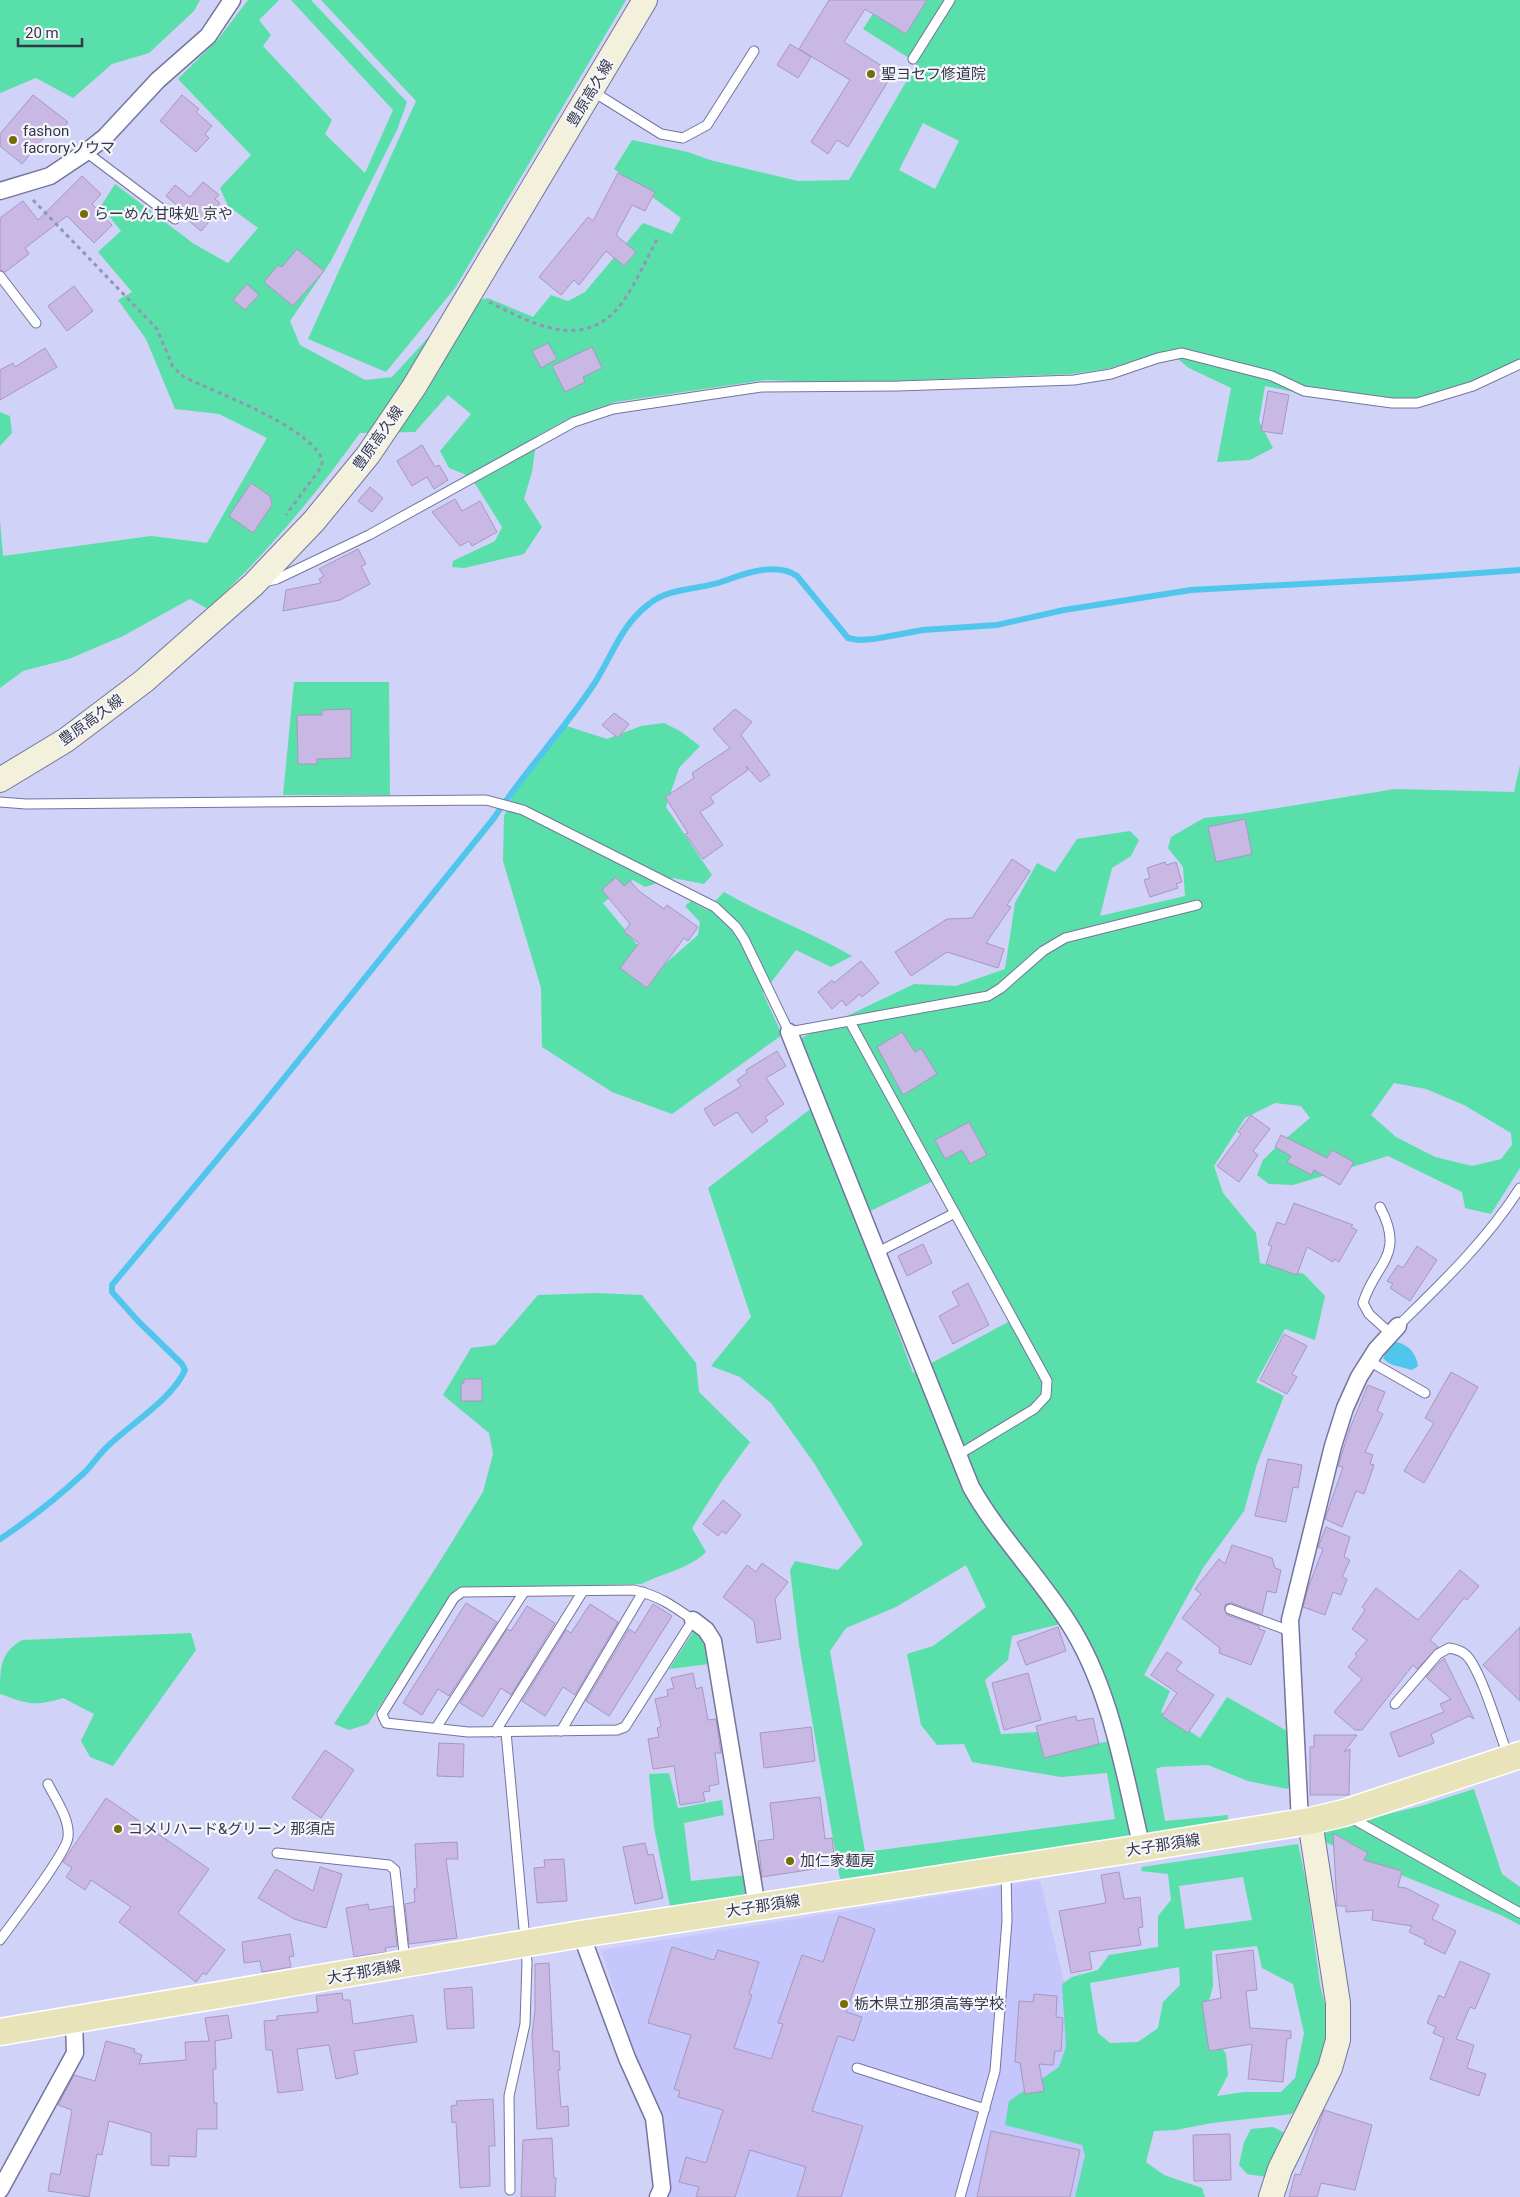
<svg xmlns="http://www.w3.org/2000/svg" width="1520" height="2197" font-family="Roboto,'Noto Sans JP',sans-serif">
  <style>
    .built { fill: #c5c6fc }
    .green { fill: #59dfa9; fill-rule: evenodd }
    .water { fill: #50c6ed }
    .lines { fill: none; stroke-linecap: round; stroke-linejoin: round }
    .stream { stroke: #50c6ed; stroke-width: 6 }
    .building { fill: #c9b7e4; stroke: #a897c2 }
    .lane-casing { stroke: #74759f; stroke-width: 11 }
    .street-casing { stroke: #74759f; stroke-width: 19 }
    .secondary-casing { stroke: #74759f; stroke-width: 26 }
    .primary-casing { stroke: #fff; stroke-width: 29 }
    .path { stroke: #9495b3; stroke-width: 3; stroke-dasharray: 4 4; stroke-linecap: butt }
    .lane { stroke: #fff; stroke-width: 9 }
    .street { stroke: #fff; stroke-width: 16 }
    .secondary { stroke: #f3f1db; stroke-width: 24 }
    .primary { stroke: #e8e3b8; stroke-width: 26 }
    .poi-dot { fill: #766c08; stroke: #f5f6fb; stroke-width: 2 }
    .labels { text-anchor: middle; stroke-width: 4.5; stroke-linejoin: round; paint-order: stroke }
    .poi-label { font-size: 15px; fill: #363749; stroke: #f5f6fb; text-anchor: start }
    .street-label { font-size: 15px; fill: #363749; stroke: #f5f6fb }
  </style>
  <rect width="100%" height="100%" fill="#d0d2f7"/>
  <polygon class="built" points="1040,1880 1100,2136 1085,2197 668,2197 669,2189 664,2116 636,2057 601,1950"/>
  <g class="green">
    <polygon points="0,0 200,0 194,11 149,53 112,64 73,98 36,78 0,93"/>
    <path d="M248,0H279L259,20L271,35L263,46L332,120L325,134L365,173L393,110L291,0H311L407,102L397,130L331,261L290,321L300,345L365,380L392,377L458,305L488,298L533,317L551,295L568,301L585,292L643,223L672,234L681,218L614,169L632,140L688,152L710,160L798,181L849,180L917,63L863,29L882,0H1520V360L1474,382L1418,399L1393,401L1310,389L1294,392L1265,386L1259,421L1273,448L1250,460L1217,462L1231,388L1189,368L1168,351L1107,369L1071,374L845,383L765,380L615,402L568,419L537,436L532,472L524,499L542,527L524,554L464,568L452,567L453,561L495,541L502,527L476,485L464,474L449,468L440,451L471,414L448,395L415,432L360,433C315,496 264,556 208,609L190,599L123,636L69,659L23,671L0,688V520L3,556L151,536L207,543L267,438L219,414L175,409L146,339L118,300L132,292L98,252L121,231L101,206L115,184L194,244L228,263L258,228L228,206L220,188L251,155L178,79L219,38ZM923,123L959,141L935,189L899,170Z"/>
    <polygon points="321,0 626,0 455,288 386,372 308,339 416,101"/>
    <polygon points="0,412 10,416 12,433 0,446"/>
    <polygon points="294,682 389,682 390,795 283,795"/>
    <path d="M664,723L680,731L700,746L679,768L666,807L712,875L704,884L673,878L645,887L633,880L603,903L658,970L698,935L700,922L685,906L691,901L707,910L724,892C766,916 811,932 852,956L831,967L796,950L763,993L782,1035L672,1114L612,1092L542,1047L541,988L503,861L504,816L516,788L567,726L607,739L641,726Z"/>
    <path d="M1520,765V1168L1491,1214L1465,1208L1462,1192L1388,1156L1293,1185L1269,1184L1257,1175L1263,1160L1276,1147L1310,1118L1301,1106L1275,1103L1245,1118L1214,1166L1223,1193L1256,1233L1260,1263L1304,1274L1325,1296L1315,1340L1285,1329L1256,1382L1284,1396L1257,1464L1244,1511L1203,1568L1144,1675L1170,1691L1161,1712L1200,1738L1227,1697L1287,1731L1291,1784L1287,1789L1248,1781L1208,1765L1161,1767L1156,1769L1165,1821L1228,1815V1822L1155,1835L840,1879L799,1645L790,1570L795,1561L838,1570L863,1544L814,1463L771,1403L740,1377L711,1366L751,1317L708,1188L822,1100L801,1038L914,984L956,986L1005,969L1015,903L1037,863L1055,872L1077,839L1130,831L1139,840L1131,856L1112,868L1100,916L1185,896L1183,867L1168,848L1171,837L1204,818L1240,814L1395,789L1514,792ZM1394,1083L1426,1089L1464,1105L1511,1133L1512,1145L1501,1159L1472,1166L1435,1157L1396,1137L1371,1115ZM939,1178L1010,1321L913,1373L856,1218ZM966,1565L986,1607L933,1646L907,1654L921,1725L937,1745L964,1744L972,1762L1061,1777L1107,1773L1115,1819L865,1852L830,1651L846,1628L896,1607ZM1060,1624L1078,1627L1119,1740L1065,1748L1040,1732L1001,1734L985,1680L1008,1660L1012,1636Z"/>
    <path d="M596,1293L642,1295L696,1363L699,1392L750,1442L719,1485L692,1528L706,1552C691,1568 661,1574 641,1584L457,1588L368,1724L349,1730L334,1724L437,1566L483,1492L493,1454L489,1433L443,1395L471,1348L495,1345L538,1295Z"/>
    <polygon points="695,1629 707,1644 709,1664 669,1669"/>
    <path d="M191,1633L196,1650L113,1766L90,1757L81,1741L94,1714L63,1698C33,1707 29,1704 0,1694C0,1668 0,1653 22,1640Z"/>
    <polygon points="669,1773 678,1808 722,1800 724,1815 684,1823 691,1881 746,1875 747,1896 670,1906 654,1827 649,1774"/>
    <polygon points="1474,1789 1502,1874 1520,1887 1520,1925 1501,1915 1381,1867 1325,1842 1322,1830 1421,1806"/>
    <path d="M1298,1844L1307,1886L1320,1985L1332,2032L1308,2092L1292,2114L1212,2123L1176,2130L1154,2131L1146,2162L1164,2175L1202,2188L1205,2197H1075L1085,2155L1082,2145L1005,2125L1009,2101L1059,2067L1066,2047L1062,1984L1072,1977L1098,1970L1109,1955L1158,1947V1916L1171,1900L1168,1874L1141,1871L1142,1867ZM1243,1877L1252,1920L1185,1929L1179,1886ZM1257,1946L1262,1968L1293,1984L1304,2033L1295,2078L1281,2092H1244L1217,2096L1228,2075L1226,2054L1204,2020L1213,1986L1212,1951ZM1179,1967L1180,1985L1163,2002L1158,2028L1138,2042L1110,2043L1098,2033L1090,1983Z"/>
    <polygon points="1273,2127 1285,2133 1267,2177 1247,2174 1239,2165 1244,2142 1251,2129"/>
  </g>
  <path class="water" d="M1396,1342C1409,1345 1416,1353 1418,1366L1412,1370L1393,1365L1387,1362L1383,1358L1388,1349Z"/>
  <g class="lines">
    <path class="stream" d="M0,1539C29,1520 58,1497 84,1473C93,1464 100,1453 109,1445C131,1424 173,1398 185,1370L182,1364L138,1321L112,1292V1285L256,1113L494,818C525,771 563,731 594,684C612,656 621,625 649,604C670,587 700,590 724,581C745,573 777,562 797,576L848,638L858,640L874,639L923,630L997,625L1064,610L1191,590L1412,578L1520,570"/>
  </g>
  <g class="building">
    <polygon points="829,0 927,0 906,34 865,9 844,42 893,73 848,147 837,140 828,154 811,142 850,80 799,49"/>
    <polygon points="790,44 811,57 798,78 777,65"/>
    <polygon points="33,95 68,122 56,137 49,131 22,164 0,146 0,134"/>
    <polygon points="182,95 199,109 196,112 212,126 205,134 209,138 196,152 160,121"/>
    <polygon points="618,173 655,192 645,211 632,205 616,235 636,252 624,266 606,251 579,285 574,280 561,295 539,277 588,217 593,221"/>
    <polygon points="82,176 101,194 92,204 112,225 94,243 67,216 25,248 29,254 5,272 0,270 0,218 23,201 38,220"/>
    <polygon points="203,182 219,195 215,199 220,203 211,213 214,216 201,231 188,220 191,217 166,196 175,185 190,197"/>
    <polygon points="297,249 324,271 293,306 264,282 278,265 282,267"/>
    <polygon points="247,284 259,295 245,310 233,300"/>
    <polygon points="74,286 93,311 67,331 48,306"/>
    <polygon points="548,343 557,359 541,368 532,351"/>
    <polygon points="592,347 602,368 583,377 585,382 565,392 552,366"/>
    <polygon points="45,348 57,367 0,400 0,370 13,363 15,367"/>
    <polygon points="1268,391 1289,395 1282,434 1261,431"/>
    <polygon points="422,445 435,467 439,465 448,480 434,489 427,477 412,486 397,461"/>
    <polygon points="251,483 270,496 272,505 253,533 229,516"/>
    <polygon points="370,487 383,498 372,512 358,501"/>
    <polygon points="455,499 462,511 480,501 497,532 472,546 469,541 460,546 432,512"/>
    <polygon points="358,549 366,564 361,566 370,584 340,600 283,611 286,590 321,583 319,579 324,576 319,569"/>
    <polygon points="351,709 351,758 317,759 317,764 298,764 297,715 322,715 322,710"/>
    <polygon points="735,709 752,722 741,735 770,775 760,782 746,766 748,770 710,797 714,803 700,812 723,845 703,859 685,834 688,833 665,797 694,778 692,773 730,748 713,729"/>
    <polygon points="614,713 629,724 618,738 602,725"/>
    <polygon points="1245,819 1252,854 1216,862 1208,827"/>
    <polygon points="1012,859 1030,871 1007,905 1011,907 986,943 1004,949 998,968 947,952 911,976 895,952 947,919 972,918"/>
    <polygon points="1165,862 1166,865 1176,862 1182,882 1176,884 1178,888 1150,897 1144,880 1150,878 1147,868"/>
    <polygon points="616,877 624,886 630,881 639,891 664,909 667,905 698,927 688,941 684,938 647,988 620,968 639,943 624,932 630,924 602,890"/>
    <polygon points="861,961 879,983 862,997 860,994 846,1006 842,1000 832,1009 818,992 832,980 834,983"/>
    <polygon points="902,1032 915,1052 921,1048 937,1074 903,1095 877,1047"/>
    <polygon points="777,1051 786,1066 766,1078 784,1104 765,1117 768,1121 752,1133 737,1112 714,1126 704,1109 741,1086 737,1080 747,1073 746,1070"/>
    <polygon points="1251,1115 1270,1129 1253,1151 1258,1155 1239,1182 1217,1166 1241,1134 1238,1132"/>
    <polygon points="969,1122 987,1155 970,1164 962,1150 945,1159 935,1140"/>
    <polygon points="1281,1135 1327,1158 1332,1150 1354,1162 1340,1185 1314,1170 1312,1175 1287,1162 1291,1156 1275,1147"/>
    <polygon points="1294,1203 1353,1225 1351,1227 1357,1230 1339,1262 1335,1259 1333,1262 1307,1247 1297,1275 1266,1264 1272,1246 1268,1245 1277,1222 1285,1225"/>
    <polygon points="923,1244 932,1263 907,1276 898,1256"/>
    <polygon points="1417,1246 1437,1260 1410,1301 1390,1288 1393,1284 1387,1281 1398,1265 1403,1268"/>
    <polygon points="968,1283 989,1325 953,1344 939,1316 959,1305 952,1292"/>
    <polygon points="1284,1334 1307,1346 1292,1374 1297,1377 1287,1394 1260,1380"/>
    <polygon points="1451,1372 1478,1387 1424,1483 1404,1471 1434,1423 1425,1418"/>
    <polygon points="464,1379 482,1379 482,1401 461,1401 461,1383 464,1383"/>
    <polygon points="1368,1385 1385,1392 1377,1411 1383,1414 1365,1452 1373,1455 1370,1464 1374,1465 1364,1494 1356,1491 1342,1527 1325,1519 1343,1467 1338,1466 1350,1428"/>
    <polygon points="1268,1459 1302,1465 1298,1488 1293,1487 1286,1522 1255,1516"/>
    <polygon points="723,1500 741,1515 726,1534 722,1531 718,1536 703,1524"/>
    <polygon points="1326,1527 1350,1537 1344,1557 1350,1560 1342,1577 1347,1579 1341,1595 1333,1592 1325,1615 1303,1607 1308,1588 1323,1549 1318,1547"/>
    <polygon points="1232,1545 1272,1558 1275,1568 1281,1570 1276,1593 1267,1591 1262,1614 1232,1603 1226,1604 1224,1607 1227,1615 1259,1626 1259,1629 1265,1631 1251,1665 1219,1653 1220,1648 1182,1618 1201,1594 1195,1589 1219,1559 1225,1564"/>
    <polygon points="762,1563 788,1582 775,1599 781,1639 757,1643 754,1621 723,1597 747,1565 756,1572"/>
    <polygon points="1460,1570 1479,1586 1467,1600 1464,1598 1430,1640 1438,1647 1417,1669 1413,1665 1362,1730 1355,1730 1334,1712 1362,1679 1348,1667 1357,1656 1355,1654 1367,1640 1352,1629 1365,1610 1362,1607 1376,1588 1418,1620"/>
    <polygon points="466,1603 497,1622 449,1696 438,1689 422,1715 403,1703"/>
    <polygon points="590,1604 618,1622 575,1695 563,1687 545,1716 522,1701 566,1630 571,1633"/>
    <polygon points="653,1604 672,1616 609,1716 586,1701 629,1629 635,1633"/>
    <polygon points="527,1606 555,1623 511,1695 501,1688 483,1717 460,1703 507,1629 511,1631"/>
    <polygon points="1058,1627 1066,1651 1026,1665 1017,1642"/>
    <polygon points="1520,1627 1520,1701 1483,1665"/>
    <polygon points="1167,1652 1182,1662 1176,1670 1214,1695 1188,1733 1162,1716 1177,1693 1151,1675"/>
    <polygon points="1444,1658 1474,1719 1469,1716 1431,1734 1434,1743 1399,1757 1390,1733 1444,1712 1440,1704 1451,1699 1426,1677"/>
    <polygon points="693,1673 696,1689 702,1687 708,1720 716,1719 721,1753 715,1753 719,1784 709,1786 710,1791 703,1792 705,1801 680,1805 674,1766 653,1769 648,1739 659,1737 657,1728 661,1727 655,1699 668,1696 667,1690 674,1688 671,1678"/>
    <polygon points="1028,1673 1041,1720 1004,1730 992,1683"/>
    <polygon points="1076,1716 1077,1721 1093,1718 1099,1744 1044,1758 1036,1726"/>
    <polygon points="811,1727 815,1761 764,1768 760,1733"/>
    <polygon points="1314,1735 1357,1735 1344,1752 1350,1749 1349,1795 1310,1795 1310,1747 1314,1747"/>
    <polygon points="439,1743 464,1744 463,1777 437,1776"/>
    <polygon points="325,1750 354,1770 321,1818 292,1798"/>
    <polygon points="820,1797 825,1839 832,1838 834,1854 820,1856 821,1868 762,1877 758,1841 774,1839 770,1803"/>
    <polygon points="106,1798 209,1869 178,1913 225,1950 206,1975 203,1973 196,1982 119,1922 131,1907 91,1880 85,1890 66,1877 72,1868 63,1862"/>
    <polygon points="1333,1833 1368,1853 1364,1860 1402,1871 1398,1887 1406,1888 1439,1905 1432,1919 1456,1931 1445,1954 1424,1944 1426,1940 1409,1932 1412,1926 1372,1920 1373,1910 1346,1912 1346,1906 1337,1906"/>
    <polygon points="457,1842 458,1859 446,1859 457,1938 409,1944 405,1904 415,1902 414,1889 417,1888 415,1844"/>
    <polygon points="645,1843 648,1855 653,1854 663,1898 635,1904 623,1847"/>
    <polygon points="564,1859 567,1901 537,1903 534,1868 545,1867 544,1860"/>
    <polygon points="320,1867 342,1874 326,1928 294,1919 258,1898 276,1869 313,1891"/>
    <polygon points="1119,1872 1124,1899 1140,1897 1143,1927 1138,1928 1141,1945 1089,1952 1092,1969 1071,1973 1059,1911 1106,1903 1101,1875"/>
    <polygon points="368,1904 369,1910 393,1906 397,1946 385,1948 386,1952 354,1957 346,1908"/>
    <polygon points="839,1916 875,1929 846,2012 862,2017 854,2041 838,2036 812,2111 863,2126 841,2197 797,2197 806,2167 750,2150 735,2197 696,2197 699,2187 679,2182 686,2157 706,2163 723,2110 678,2097 680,2091 674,2089 691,2035 648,2023 672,1947 714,1960 718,1950 759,1962 749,1994 752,1995 734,2048 771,2059 783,2024 778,2023 802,1955 823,1962"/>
    <polygon points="290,1934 294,1956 289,1957 291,1967 262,1972 260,1961 244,1963 242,1942"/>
    <polygon points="1253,1950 1257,1990 1246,1991 1250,2028 1291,2031 1291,2038 1287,2039 1283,2082 1248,2079 1252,2044 1209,2051 1202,2002 1221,1998 1216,1955"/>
    <polygon points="1460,1961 1490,1974 1475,2009 1470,2007 1456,2039 1474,2045 1467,2068 1486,2074 1479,2096 1430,2079 1444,2038 1433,2033 1436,2027 1427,2023 1439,1995 1444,1998"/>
    <polygon points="549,1963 553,2051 559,2051 560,2070 558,2070 561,2107 568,2106 569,2126 537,2129 532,2035 535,2010 535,1964"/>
    <polygon points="472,1987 474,2028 447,2029 444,1989"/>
    <polygon points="342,1993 343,2000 350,2000 353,2024 413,2015 417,2042 354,2051 358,2074 336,2079 329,2045 297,2049 303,2090 278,2093 272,2050 266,2050 264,2021 277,2020 277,2016 318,2012 316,1996"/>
    <polygon points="1034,1994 1057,1996 1056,2017 1063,2018 1061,2051 1055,2051 1053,2065 1039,2064 1044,2091 1025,2094 1020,2063 1015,2062 1019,2001 1033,2002"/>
    <polygon points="228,2015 232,2038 215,2041 216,2069 213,2069 214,2103 217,2103 217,2129 197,2129 196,2157 169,2156 169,2166 151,2165 151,2133 109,2121 102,2155 97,2154 89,2197 48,2191 51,2173 60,2175 72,2110 58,2105 74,2075 95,2081 106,2041 135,2049 134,2052 142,2055 139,2064 186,2060 185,2042 209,2041 205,2018"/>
    <polygon points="493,2099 495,2146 489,2146 490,2186 460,2188 456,2122 452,2123 451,2106 457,2105 456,2101"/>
    <polygon points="1324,2110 1372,2125 1355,2190 1321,2183 1317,2197 1289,2197 1295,2174 1300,2175"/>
    <polygon points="991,2131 1080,2150 1070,2197 977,2197"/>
    <polygon points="1230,2134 1231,2180 1194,2181 1193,2135"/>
    <polygon points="552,2138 554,2178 556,2178 555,2197 521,2197 523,2140"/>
  </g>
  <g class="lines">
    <defs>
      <g id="lane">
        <polyline points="913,59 950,0"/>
        <polyline points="592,91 661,134 683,138 707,125 754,51"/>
        <polyline points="86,152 175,219"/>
        <polyline points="0,276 36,323"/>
        <polyline points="264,582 277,579 369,535 574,422 613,409 761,387 898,386 1074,380 1111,374 1158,358 1182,353 1272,376 1304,391 1392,403 1417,403 1473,386 1520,364"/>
        <polyline points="0,802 26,804 486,800 523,810 715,907 736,927 744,939 789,1032 988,996 1001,988 1043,951 1065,938 1197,905"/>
        <polyline points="850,1022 1047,1381 1046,1396 1034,1409 958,1455"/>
        <path d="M1380,1207C1406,1256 1375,1263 1363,1303L1369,1314L1391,1334"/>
        <polyline points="878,1252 955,1213"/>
        <path d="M1398,1326C1442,1283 1486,1241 1520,1188"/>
        <polyline points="1369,1361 1425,1393"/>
        <path d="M634,1590C659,1596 672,1605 693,1620L625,1727L617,1730L468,1732L386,1723L382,1714L454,1598L462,1592Z"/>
        <polyline points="1230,1609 1290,1631"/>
        <path d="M1395,1704L1438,1654L1449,1648C1455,1649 1462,1651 1466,1655C1481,1669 1500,1735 1508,1756"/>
        <polyline points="436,1728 524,1592"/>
        <polyline points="561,1731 643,1592"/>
        <polyline points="495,1732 583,1591"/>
        <polyline points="506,1732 527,1962 525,2024 509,2096 510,2190"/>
        <polyline points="1348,1816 1520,1913"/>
        <polyline points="277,1853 389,1865 395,1870 405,1962"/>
        <path d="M0,1940C12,1923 67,1853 68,1837C70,1819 56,1800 48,1784"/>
        <polyline points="857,2068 985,2109"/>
        <polyline points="960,2197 995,2071 1007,1921 1006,1870"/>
      </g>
      <g id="street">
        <polyline points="0,191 50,176 86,152 105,137 158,80 208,36 232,0"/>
        <path d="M789,1032L971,1487C998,1535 1038,1575 1068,1622C1111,1688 1124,1773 1142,1848"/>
        <polyline points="693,1620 706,1630 713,1641 757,1907"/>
        <polyline points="1300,1822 1290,1620 1333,1446 1345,1408 1359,1377 1376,1350 1398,1326"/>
        <polyline points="581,1934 627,2058 654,2118 662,2188 658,2197"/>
        <polyline points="0,2190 75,2053 74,2020"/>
      </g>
      <g id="secondary">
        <polyline points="0,780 66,740 144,681 253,585 314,521 368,455 414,387 645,0"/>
        <polyline points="1271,2197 1280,2169 1330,2068 1338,2040 1338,2003 1310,1821"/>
      </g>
      <polyline id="primary" points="0,2032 581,1934 1142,1848 1310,1821 1344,1813 1520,1755"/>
    </defs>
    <use href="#lane" class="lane-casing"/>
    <use href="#street" class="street-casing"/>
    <use href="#secondary" class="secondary-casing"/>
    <use href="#primary" class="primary-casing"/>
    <g class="path">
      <path d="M33,200L157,329L173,367L184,377C219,394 300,423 320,455C322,458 322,462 322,466L286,515"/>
      <path d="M489,302C529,322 580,351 617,309C631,294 647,258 657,239"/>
    </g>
    <use href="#lane" class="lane"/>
    <use href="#street" class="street"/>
    <use href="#secondary" class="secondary"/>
    <use href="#primary" class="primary"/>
  </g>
  <g class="poi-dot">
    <circle cx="871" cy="74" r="5"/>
    <circle cx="13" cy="140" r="5"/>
    <circle cx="84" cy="214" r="5"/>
    <circle cx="118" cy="1829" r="5"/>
    <circle cx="790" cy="1861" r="5"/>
    <circle cx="844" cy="2004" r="5"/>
  </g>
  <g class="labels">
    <g class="poi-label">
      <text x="881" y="79">聖ヨセフ修道院</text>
      <text x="23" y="136">fashon<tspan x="23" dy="17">facroryソウマ</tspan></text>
      <text x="94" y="219">らーめん甘味処 京や</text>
      <text x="128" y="1834">コメリハード&amp;グリーン 那須店</text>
      <text x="800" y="1866">加仁家麺房</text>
      <text x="854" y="2009">栃木県立那須高等学校</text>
    </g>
    <g class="street-label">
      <text transform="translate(590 93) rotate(-59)" y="5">豊原高久線</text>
      <text transform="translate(378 438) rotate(-55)" y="5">豊原高久線</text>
      <text transform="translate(91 720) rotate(-36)" y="5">豊原高久線</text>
      <text transform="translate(1163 1845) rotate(-9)" y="5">大子那須線</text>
      <text transform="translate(763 1906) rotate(-9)" y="5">大子那須線</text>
      <text transform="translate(364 1972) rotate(-10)" y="5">大子那須線</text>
    </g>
  </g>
  <path d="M18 38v8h64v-8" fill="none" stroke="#363749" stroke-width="2.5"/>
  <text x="25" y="38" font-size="15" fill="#363749" stroke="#f5f6fb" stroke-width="4" paint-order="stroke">20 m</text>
</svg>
